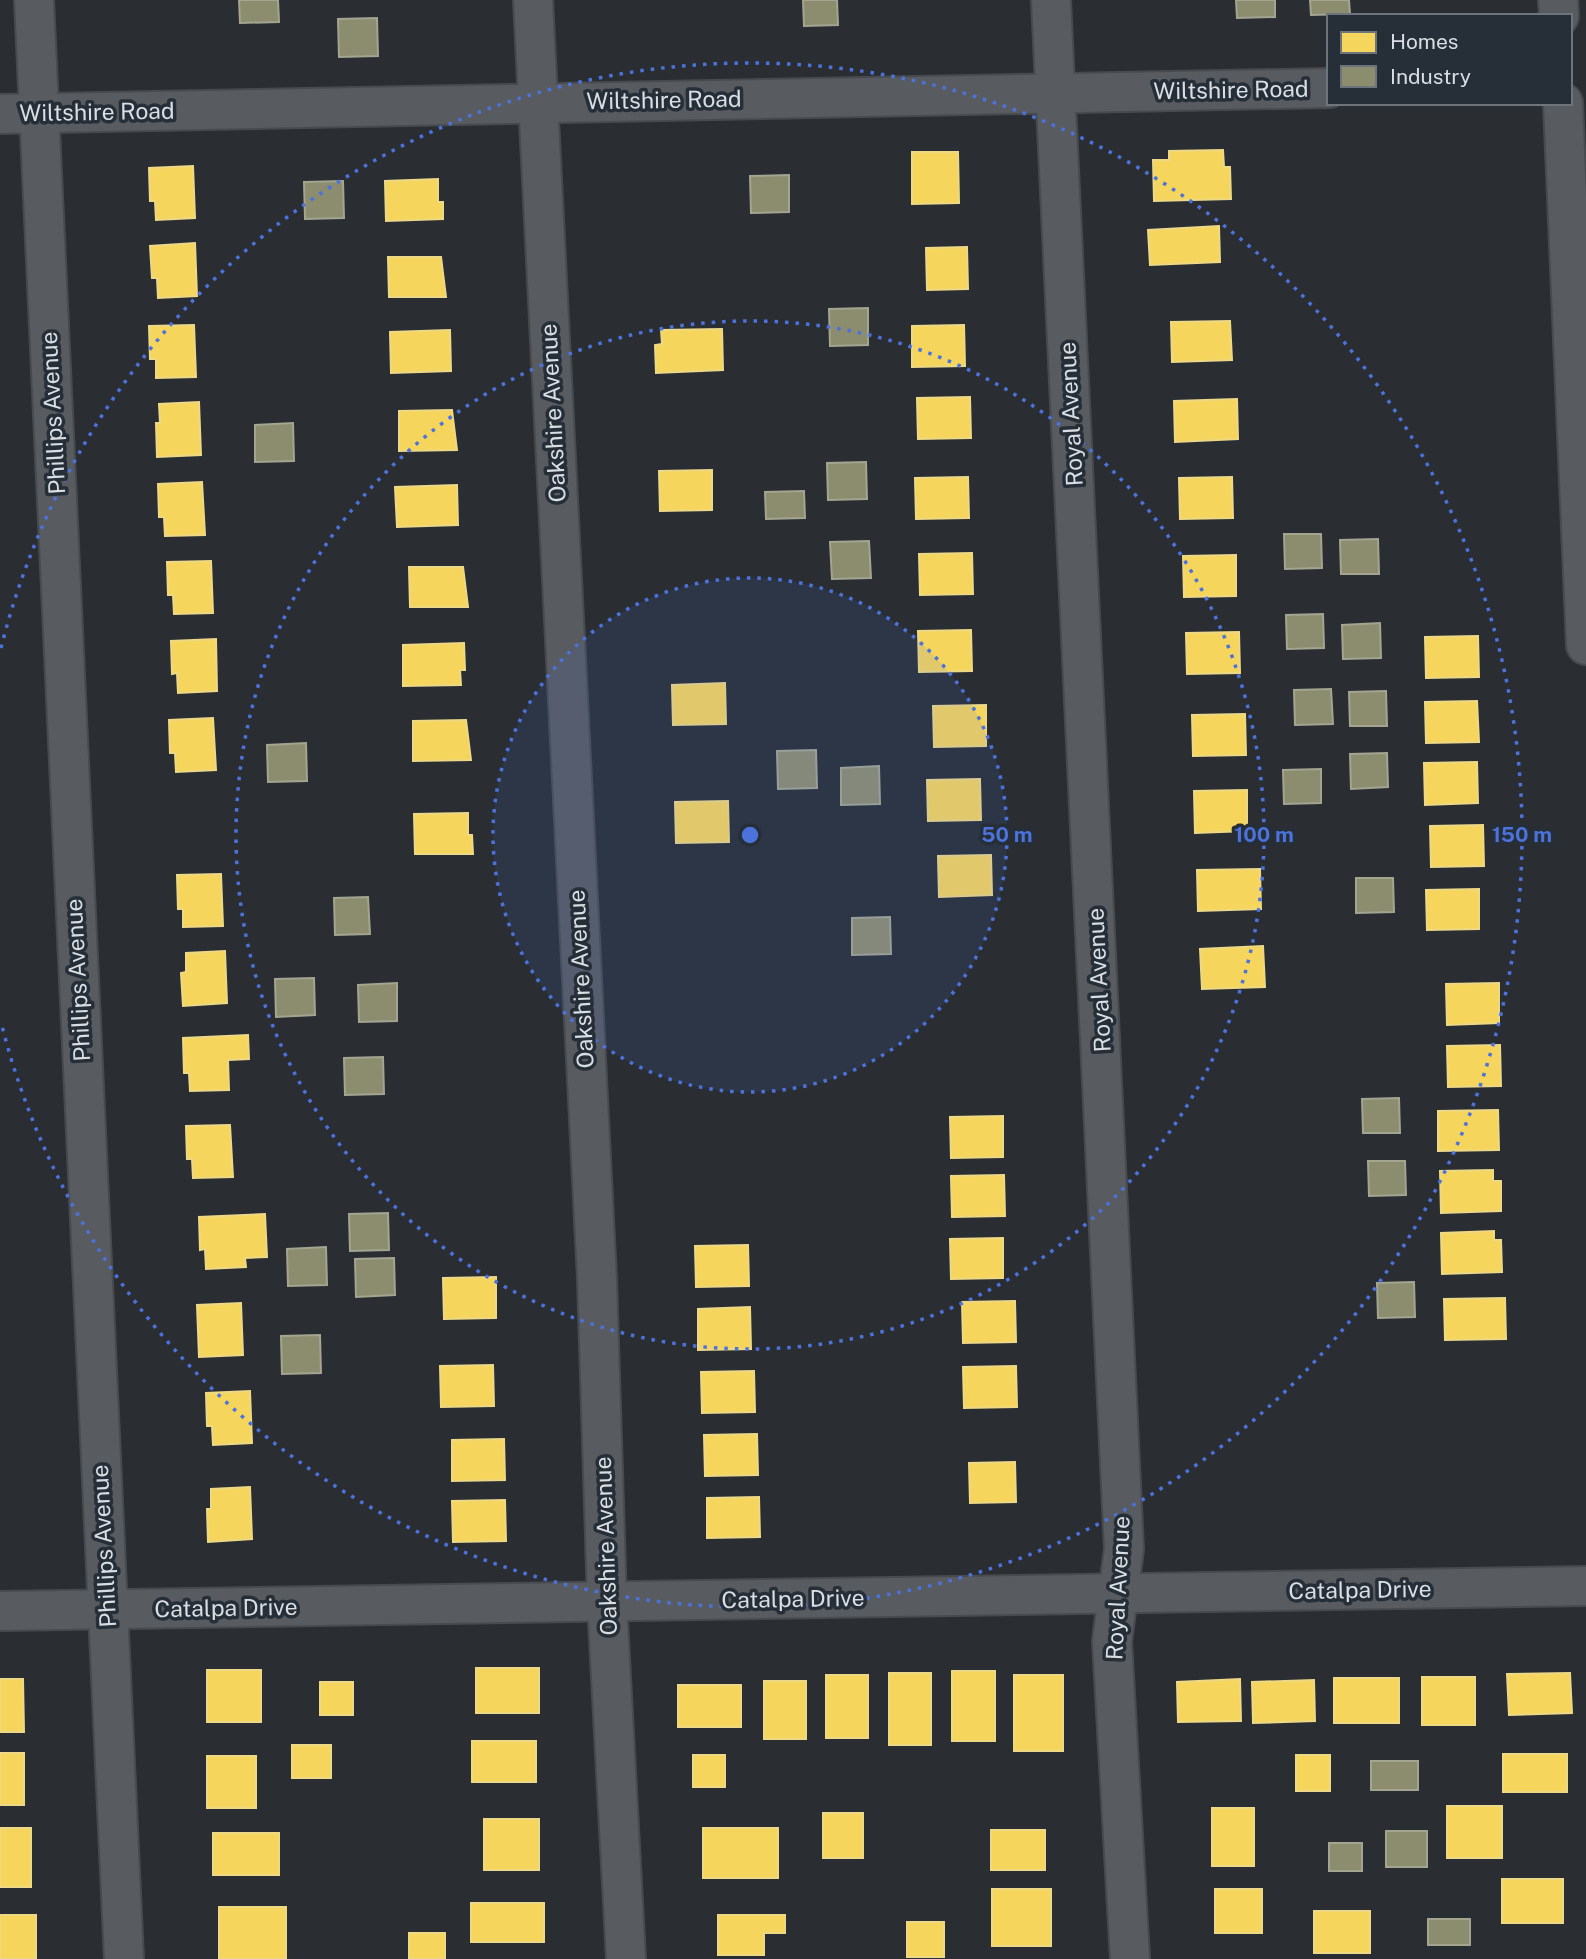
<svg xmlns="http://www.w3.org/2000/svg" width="1586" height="1959" font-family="'Public Sans',sans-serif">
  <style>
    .homes { fill: #f6d55c; stroke: #edd885; stroke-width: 2 }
    .industry { fill: #8c8c6e; stroke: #a3a591; stroke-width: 2 }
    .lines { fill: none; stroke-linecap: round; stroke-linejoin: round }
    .minor-casing { stroke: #474b4f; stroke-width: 42 }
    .minor { stroke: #585b5f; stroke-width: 38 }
    .ring { fill: none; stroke: #4c72db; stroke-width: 3.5; stroke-dasharray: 3.5 7 }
    .labels { text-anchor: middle; stroke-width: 7; stroke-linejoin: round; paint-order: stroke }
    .street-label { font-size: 23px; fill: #d9dee4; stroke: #262e37 }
    .centre { fill: #4c72db; stroke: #262e37; stroke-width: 3.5 }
    .ring-label { font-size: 21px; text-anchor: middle; font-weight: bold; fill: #4c72db; stroke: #262e37; stroke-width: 7; stroke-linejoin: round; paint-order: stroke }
  </style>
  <rect width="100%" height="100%" fill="#2a2e33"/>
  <g class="homes">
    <polygon points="1223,150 1224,167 1230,167 1231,199 1154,201 1153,160 1169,160 1169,151"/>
    <polygon points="912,152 958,152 959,203 912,204"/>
    <polygon points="193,166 195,218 156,220 155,201 150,201 149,168"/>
    <polygon points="438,179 438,202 443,202 443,219 386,221 385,181"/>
    <polygon points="1219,226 1220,262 1150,265 1148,230"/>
    <polygon points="195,243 197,296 158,298 157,278 152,278 150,246"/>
    <polygon points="967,247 968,289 927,290 926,248"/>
    <polygon points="388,257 441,257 446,297 389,297"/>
    <polygon points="1230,321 1232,360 1172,362 1171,322"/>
    <polygon points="194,325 196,377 156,378 156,359 150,359 149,326"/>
    <polygon points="964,325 965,366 912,367 912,326"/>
    <polygon points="722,329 723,370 656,373 655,345 662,344 661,330"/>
    <polygon points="450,330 451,371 391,373 390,332"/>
    <polygon points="970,397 971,438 918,439 917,398"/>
    <polygon points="1237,399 1238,439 1175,442 1174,401"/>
    <polygon points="199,402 201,455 157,457 156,423 160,423 159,404"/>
    <polygon points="452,410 457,450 399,451 399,411"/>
    <polygon points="712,470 712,510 660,511 659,471"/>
    <polygon points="968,477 969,518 916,519 915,478"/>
    <polygon points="1232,477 1233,518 1180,519 1179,478"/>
    <polygon points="202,482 205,535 165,536 164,517 159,517 158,484"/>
    <polygon points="457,485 458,525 397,527 395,487"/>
    <polygon points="972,553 973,594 920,595 919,554"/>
    <polygon points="1236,555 1236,596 1184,597 1183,556"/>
    <polygon points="211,561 213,613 174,614 173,595 168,595 167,562"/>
    <polygon points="409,567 463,567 468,607 410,607"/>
    <polygon points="971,630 972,671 919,672 918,631"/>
    <polygon points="1239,632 1240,673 1187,674 1186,633"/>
    <polygon points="1478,636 1479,677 1426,678 1425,637"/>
    <polygon points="216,639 217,691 178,693 177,673 172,674 171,641"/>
    <polygon points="464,643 465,670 460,670 461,685 403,686 403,645"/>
    <polygon points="725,683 726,724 673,725 672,685"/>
    <polygon points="1477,701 1479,742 1426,743 1425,702"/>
    <polygon points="986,705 986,746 934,747 933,706"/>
    <polygon points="1245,714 1246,755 1193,756 1192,715"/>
    <polygon points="213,718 216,770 176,772 175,753 170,753 169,720"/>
    <polygon points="466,720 471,760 413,761 413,721"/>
    <polygon points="1477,762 1478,803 1425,805 1424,763"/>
    <polygon points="980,779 981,820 928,821 927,780"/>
    <polygon points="1247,790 1247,831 1195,833 1194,791"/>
    <polygon points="728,801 729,842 676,843 675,802"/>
    <polygon points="468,813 468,835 472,835 473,854 415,854 414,814"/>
    <polygon points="1483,825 1484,866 1431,867 1430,826"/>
    <polygon points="991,855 992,895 939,897 938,856"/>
    <polygon points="1260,869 1261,909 1198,911 1197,870"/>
    <polygon points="221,874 223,926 183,927 183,909 178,909 177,875"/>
    <polygon points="1479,889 1479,929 1427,930 1426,890"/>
    <polygon points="1263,946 1265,987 1202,989 1200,949"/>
    <polygon points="225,951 227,1003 183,1006 181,973 186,972 186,953"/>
    <polygon points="1499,983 1499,1023 1447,1025 1446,984"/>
    <polygon points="248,1035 249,1059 228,1060 229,1090 190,1091 189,1073 184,1073 183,1038"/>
    <polygon points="1500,1045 1501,1086 1448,1087 1447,1046"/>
    <polygon points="1498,1110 1499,1150 1438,1151 1438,1111"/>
    <polygon points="1003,1116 1003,1157 951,1158 950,1117"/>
    <polygon points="230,1125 233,1177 193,1178 192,1159 187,1159 186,1126"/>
    <polygon points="1493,1170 1493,1181 1501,1181 1501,1211 1441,1213 1440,1171"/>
    <polygon points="1004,1175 1005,1216 952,1217 951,1176"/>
    <polygon points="265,1214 267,1257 245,1258 246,1267 206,1269 205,1249 200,1250 199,1217"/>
    <polygon points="1494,1231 1494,1240 1501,1240 1502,1272 1442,1274 1441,1233"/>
    <polygon points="1003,1238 1003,1278 951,1279 950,1239"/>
    <polygon points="748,1245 749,1286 696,1287 695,1246"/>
    <polygon points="496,1277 496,1318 444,1319 443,1278"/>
    <polygon points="1505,1298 1506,1339 1445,1340 1444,1299"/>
    <polygon points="1015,1301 1016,1342 963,1343 962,1302"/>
    <polygon points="241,1303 243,1355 199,1357 197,1305"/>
    <polygon points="750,1307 751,1349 698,1350 698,1309"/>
    <polygon points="493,1365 494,1406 441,1407 440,1366"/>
    <polygon points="1016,1366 1017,1407 964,1408 963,1367"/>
    <polygon points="754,1371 755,1412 702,1413 701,1372"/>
    <polygon points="250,1391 252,1443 213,1445 212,1426 207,1426 206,1393"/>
    <polygon points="757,1434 758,1475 705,1476 704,1435"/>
    <polygon points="504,1439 505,1480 452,1481 452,1440"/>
    <polygon points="1015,1462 1016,1502 970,1503 969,1463"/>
    <polygon points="250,1487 252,1539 208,1542 207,1509 211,1509 211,1489"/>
    <polygon points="759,1497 760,1537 707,1538 707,1498"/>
    <polygon points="505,1500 506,1541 453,1542 452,1501"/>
    <rect x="476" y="1668" width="63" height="45"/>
    <rect x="207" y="1670" width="54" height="52"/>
    <rect x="952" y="1671" width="43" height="70"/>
    <rect x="889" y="1673" width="42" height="72"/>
    <polygon points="1570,1673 1572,1713 1509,1715 1507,1674"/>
    <rect x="826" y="1675" width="42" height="63"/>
    <rect x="1014" y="1675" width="49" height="76"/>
    <rect x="1422" y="1677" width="53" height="48"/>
    <rect x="1334" y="1678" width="65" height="45"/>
    <polygon points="0,1679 23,1679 24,1732 0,1732"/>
    <polygon points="1240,1679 1241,1721 1178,1722 1177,1682"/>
    <polygon points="1314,1680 1315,1721 1253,1723 1252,1682"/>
    <rect x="764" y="1681" width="42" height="58"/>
    <rect x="320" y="1682" width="33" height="33"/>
    <rect x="678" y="1685" width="63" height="42"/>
    <rect x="472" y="1741" width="64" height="41"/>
    <rect x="292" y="1745" width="39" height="33"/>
    <rect x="0" y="1753" width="24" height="52"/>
    <rect x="1503" y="1754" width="64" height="38"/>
    <rect x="693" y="1755" width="32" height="32"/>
    <rect x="1296" y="1755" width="34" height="36"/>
    <rect x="207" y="1756" width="49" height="52"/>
    <rect x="1447" y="1806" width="55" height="52"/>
    <rect x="1212" y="1808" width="42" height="58"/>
    <rect x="823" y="1813" width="40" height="45"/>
    <rect x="484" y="1819" width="55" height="51"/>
    <rect x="0" y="1828" width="31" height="59"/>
    <rect x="703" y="1828" width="75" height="50"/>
    <rect x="991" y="1830" width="54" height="40"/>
    <rect x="213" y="1833" width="66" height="42"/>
    <rect x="1502" y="1879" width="61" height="44"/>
    <rect x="992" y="1889" width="59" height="57"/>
    <rect x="1215" y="1889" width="47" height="44"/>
    <rect x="471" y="1903" width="73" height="39"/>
    <rect x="219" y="1907" width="67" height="52"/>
    <rect x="1314" y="1911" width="56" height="42"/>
    <rect x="0" y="1915" width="36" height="44"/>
    <polygon points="718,1915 785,1915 785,1933 764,1933 764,1955 718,1955"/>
    <rect x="907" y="1922" width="37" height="35"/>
    <rect x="409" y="1933" width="36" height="26"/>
  </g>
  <g class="industry">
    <polygon points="239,0 278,0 279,22 240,23"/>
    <polygon points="803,0 837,0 838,25 804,26"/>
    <polygon points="1236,0 1275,0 1275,17 1237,18"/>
    <polygon points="1310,0 1349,0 1350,14 1311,15"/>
    <polygon points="377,18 378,56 339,57 338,19"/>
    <polygon points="789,175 789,212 751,213 750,176"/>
    <polygon points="343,181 344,218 305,219 304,182"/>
    <polygon points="868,308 868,345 830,346 829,309"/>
    <polygon points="293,423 294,461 255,462 255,425"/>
    <polygon points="866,462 867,499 828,500 827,463"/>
    <polygon points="804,491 805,518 766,519 765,492"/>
    <polygon points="1284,534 1321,534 1322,568 1285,569"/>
    <polygon points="1378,539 1379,574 1341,574 1340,540"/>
    <polygon points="869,541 871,578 832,579 830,542"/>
    <polygon points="1323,614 1324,648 1287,649 1286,615"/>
    <polygon points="1380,623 1381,658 1343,659 1342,625"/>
    <polygon points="1331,689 1333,724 1295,725 1294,690"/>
    <polygon points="1386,691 1387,726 1350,726 1349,692"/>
    <polygon points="306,743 307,781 268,782 267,745"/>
    <polygon points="816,750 817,788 778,789 777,751"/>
    <polygon points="1387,753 1388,787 1351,789 1350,754"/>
    <polygon points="879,766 880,804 841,805 841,768"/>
    <polygon points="1321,769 1321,803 1284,804 1283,770"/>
    <polygon points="1356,878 1393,878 1394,912 1356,913"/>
    <polygon points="368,897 370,934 335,935 334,898"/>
    <polygon points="890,917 891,954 852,955 852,918"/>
    <polygon points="314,978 315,1015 276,1017 275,979"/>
    <polygon points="397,983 397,1021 359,1022 358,985"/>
    <polygon points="383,1057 384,1094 345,1095 344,1058"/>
    <polygon points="1399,1098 1400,1133 1363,1133 1362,1099"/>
    <polygon points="1368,1161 1405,1161 1406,1195 1369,1196"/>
    <polygon points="388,1213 389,1250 350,1251 349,1214"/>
    <polygon points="326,1247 327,1285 288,1286 287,1249"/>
    <polygon points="394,1258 395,1295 356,1297 355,1259"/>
    <polygon points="1414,1282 1415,1317 1378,1318 1377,1283"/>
    <polygon points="320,1335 321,1373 282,1374 281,1336"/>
    <rect x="1371" y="1761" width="47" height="29"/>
    <rect x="1386" y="1831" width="41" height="36"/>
    <rect x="1329" y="1843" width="33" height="28"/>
    <rect x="1428" y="1919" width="42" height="26"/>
  </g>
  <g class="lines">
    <defs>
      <g id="minor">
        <polyline points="34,0 124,1959"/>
        <polyline points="533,0 597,1279 607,1602 626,1959"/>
        <polyline points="1051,0 1124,1549 1112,1641 1130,1959"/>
        <polyline points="1558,0 1559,16"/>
        <polyline points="1563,103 1586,645"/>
        <polyline points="0,114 1329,88"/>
        <polyline points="0,1611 1586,1586"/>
      </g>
    </defs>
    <use href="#minor" class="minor-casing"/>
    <use href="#minor" class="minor"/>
  </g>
  <circle cx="750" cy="835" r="257" fill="#4c72db" fill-opacity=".12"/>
  <g class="ring">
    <circle cx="750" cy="835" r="257"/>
    <circle cx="750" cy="835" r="514"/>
    <path d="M1 648A772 772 0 1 1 1 1022"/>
  </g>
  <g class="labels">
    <g class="street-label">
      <text transform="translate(1231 90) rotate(-1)" y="8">Wiltshire Road</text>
      <text transform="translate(664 100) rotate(-1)" y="8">Wiltshire Road</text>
      <text transform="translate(97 112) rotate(-1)" y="8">Wiltshire Road</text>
      <text transform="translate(53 413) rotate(-93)" y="8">Phillips Avenue</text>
      <text transform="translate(553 413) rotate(-93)" y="8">Oakshire Avenue</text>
      <text transform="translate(1071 414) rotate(-93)" y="8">Royal Avenue</text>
      <text transform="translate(581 979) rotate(-93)" y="8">Oakshire Avenue</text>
      <text transform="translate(78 980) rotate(-93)" y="8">Phillips Avenue</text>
      <text transform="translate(1099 980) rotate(-93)" y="8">Royal Avenue</text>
      <text transform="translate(104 1546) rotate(-93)" y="8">Phillips Avenue</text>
      <text transform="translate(606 1546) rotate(-92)" y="8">Oakshire Avenue</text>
      <text transform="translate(1118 1588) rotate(-87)" y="8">Royal Avenue</text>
      <text transform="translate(1360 1590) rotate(-1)" y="8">Catalpa Drive</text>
      <text transform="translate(793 1599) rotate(-1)" y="8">Catalpa Drive</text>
      <text transform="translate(226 1608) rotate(-1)" y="8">Catalpa Drive</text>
    </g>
  </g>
  <circle cx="750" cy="835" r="10" class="centre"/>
  <g class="ring-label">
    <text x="1007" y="842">50 m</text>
    <text x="1264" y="842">100 m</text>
    <text x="1522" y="842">150 m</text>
  </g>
  <rect x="1327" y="14" width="245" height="91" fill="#262e37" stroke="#6e747c" stroke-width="2"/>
  <rect x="1341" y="32" width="35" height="21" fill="#f6d55c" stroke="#6e747c" stroke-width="2"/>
  <text x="1390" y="49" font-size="21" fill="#d9dee4">Homes</text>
  <rect x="1341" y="66" width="35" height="21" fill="#8c8c6e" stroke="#6e747c" stroke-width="2"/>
  <text x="1390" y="84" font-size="21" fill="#d9dee4">Industry</text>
</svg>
